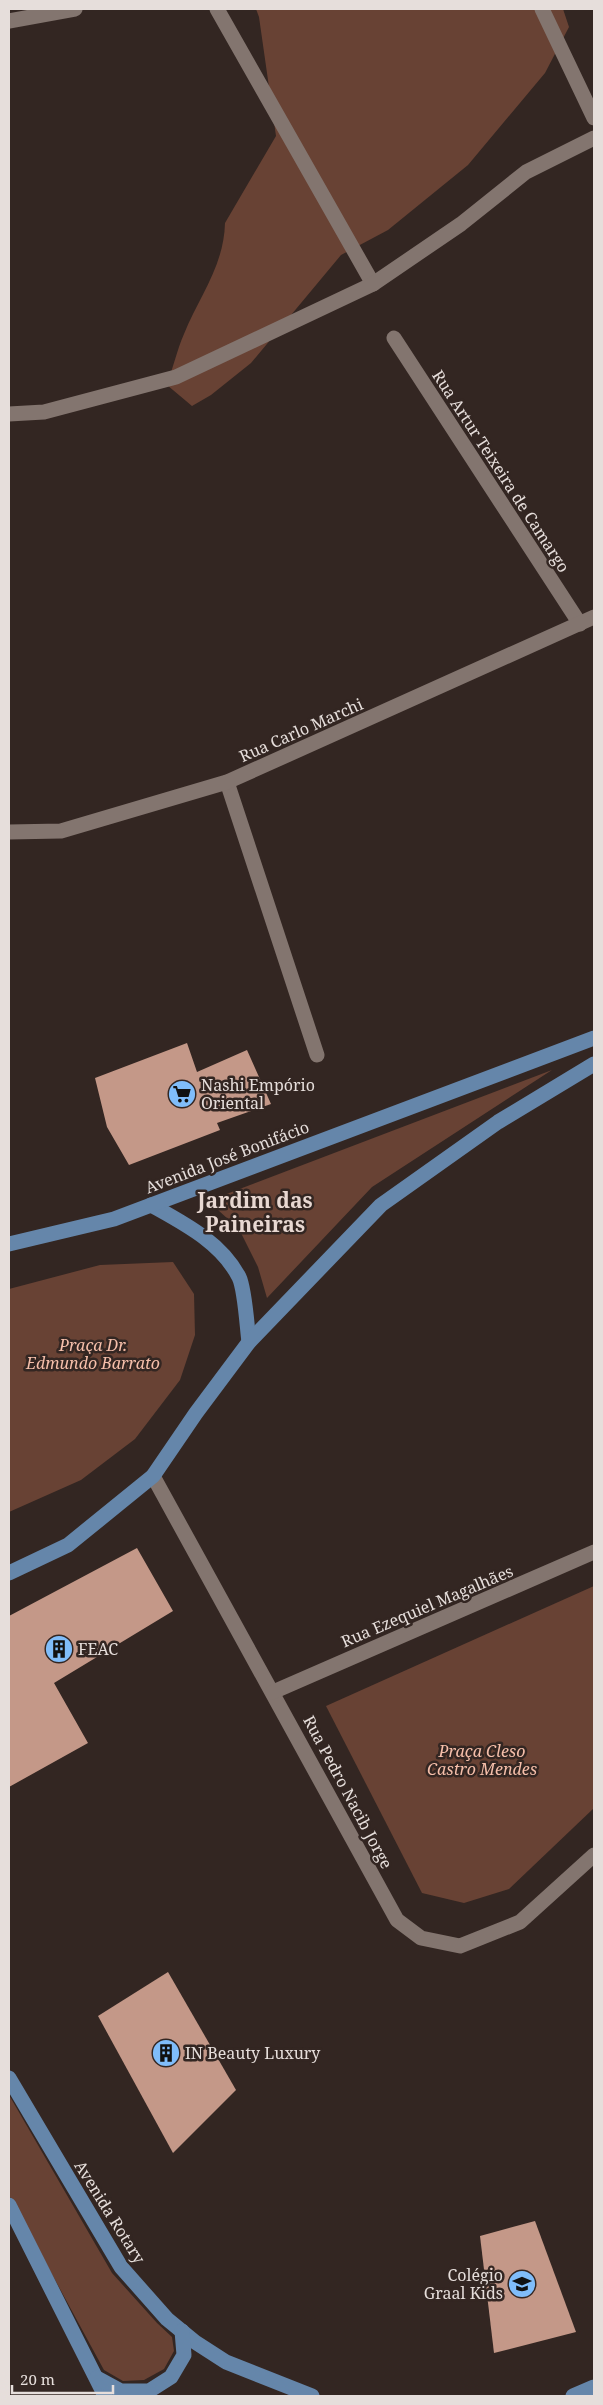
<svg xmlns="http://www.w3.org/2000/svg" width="603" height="2405" font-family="'Noto Serif',serif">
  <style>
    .green { fill: #684234 }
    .building { fill: #c49888 }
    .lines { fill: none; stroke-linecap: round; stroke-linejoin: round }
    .minor { stroke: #83756f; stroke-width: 15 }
    .major { stroke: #6586aa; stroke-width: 15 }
    .labels { text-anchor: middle; stroke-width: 5; stroke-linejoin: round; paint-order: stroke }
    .street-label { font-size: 16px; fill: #e6dedb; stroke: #332622 }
    .poi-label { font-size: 16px; fill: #e6dedb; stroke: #332622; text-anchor: start }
    .park-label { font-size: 16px; font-style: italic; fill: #f6bfaa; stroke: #332622 }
    .district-label { font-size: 21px; font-weight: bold; fill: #e8d8d2; stroke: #332622 }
  </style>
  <rect width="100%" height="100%" fill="#332622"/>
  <g class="green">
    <path d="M256,9H563L569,27L545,73L468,165L388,230L341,255L251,363L211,395L192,406L167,385C173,368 177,350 184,334C199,297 224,266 225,223L276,136L259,17Z"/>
    <polygon points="552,1070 372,1187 267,1298 258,1267 239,1229 208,1201"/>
    <polygon points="173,1262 194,1294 195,1335 180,1380 135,1439 81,1480 9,1512 9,1289 100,1265"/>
    <polygon points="594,1586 594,1808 509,1889 464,1903 422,1893 326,1706"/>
    <polygon points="9,2095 112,2273 157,2323 172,2337 174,2351 164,2369 144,2380 123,2381 104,2370 9,2195"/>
  </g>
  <g class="building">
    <polygon points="187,1043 197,1072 247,1050 271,1104 217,1123 220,1130 129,1165 107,1127 95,1078"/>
    <polygon points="137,1548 173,1611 54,1683 88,1743 9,1787 9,1616"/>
    <polygon points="168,1972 236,2090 173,2153 98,2016"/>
    <polygon points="535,2221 576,2332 494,2353 480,2236"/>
  </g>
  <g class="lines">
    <g class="minor">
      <polyline points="217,9 373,284"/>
      <polyline points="542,9 594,118"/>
      <polyline points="9,21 75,9"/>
      <polyline points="394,338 580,624"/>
      <polyline points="9,414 44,412 176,377 373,284 461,224 526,172 594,138"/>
      <polyline points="227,782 317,1055"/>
      <polyline points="9,832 61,831 227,782 594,617"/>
      <polyline points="153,1476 397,1920 421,1938 460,1946 520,1922 594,1855"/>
      <polyline points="273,1692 594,1552"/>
    </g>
    <g class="major">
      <path d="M151,1205C183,1223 221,1242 239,1277C245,1289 247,1327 249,1342"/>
      <polyline points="9,1244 114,1219 594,1038"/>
      <polyline points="9,1573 68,1545 153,1476 196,1413 249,1342 381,1205 498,1122 594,1064"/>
      <polyline points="9,2078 121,2267 167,2319 195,2342 226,2362 312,2396"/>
      <polyline points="9,2205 105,2396"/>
      <polyline points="97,2378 121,2391 149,2391 171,2377 184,2355 182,2331"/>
      <polyline points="573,2396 594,2387"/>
    </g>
  </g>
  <defs>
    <symbol id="supermarket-disc" viewBox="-11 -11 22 22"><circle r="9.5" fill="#80bdfa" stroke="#332622"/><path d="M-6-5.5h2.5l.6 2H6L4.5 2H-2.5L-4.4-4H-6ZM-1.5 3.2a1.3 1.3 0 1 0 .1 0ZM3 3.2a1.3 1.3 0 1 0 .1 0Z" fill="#111"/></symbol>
    <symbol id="building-disc" viewBox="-11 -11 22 22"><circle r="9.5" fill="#80bdfa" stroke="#332622"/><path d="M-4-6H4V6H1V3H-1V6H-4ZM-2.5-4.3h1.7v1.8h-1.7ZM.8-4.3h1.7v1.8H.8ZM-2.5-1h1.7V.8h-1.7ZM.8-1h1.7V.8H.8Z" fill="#111"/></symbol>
    <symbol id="school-disc" viewBox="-11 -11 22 22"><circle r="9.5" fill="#80bdfa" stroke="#332622"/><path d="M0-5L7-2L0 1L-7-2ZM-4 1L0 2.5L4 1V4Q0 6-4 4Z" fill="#111"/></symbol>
  </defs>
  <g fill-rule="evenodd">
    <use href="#supermarket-disc" x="166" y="1078" width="32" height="32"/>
    <use href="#building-disc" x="43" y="1633" width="32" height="32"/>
    <use href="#building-disc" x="150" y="2037" width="32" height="32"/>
    <use href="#school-disc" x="506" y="2268" width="32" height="32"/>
  </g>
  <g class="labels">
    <g class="street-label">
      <text transform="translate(501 471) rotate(57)" y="6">Rua Artur Teixeira de Camargo</text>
      <text transform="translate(301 730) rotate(-24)" y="6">Rua Carlo Marchi</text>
      <text transform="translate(227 1157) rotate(-21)" y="6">Avenida José Bonifácio</text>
      <text transform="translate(427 1606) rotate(-23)" y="6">Rua Ezequiel Magalhães</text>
      <text transform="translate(348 1792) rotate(62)" y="6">Rua Pedro Nacib Jorge</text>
      <text transform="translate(110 2212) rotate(58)" y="6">Avenida Rotary</text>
    </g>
    <g class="poi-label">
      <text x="201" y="1091">Nashi Empório<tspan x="201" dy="18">Oriental</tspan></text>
      <text x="78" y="1655">FEAC</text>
      <text x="185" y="2059">IN Beauty Luxury</text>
      <text x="503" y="2281" text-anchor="end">Colégio<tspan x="503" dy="18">Graal Kids</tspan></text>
    </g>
    <g class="park-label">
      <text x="93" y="1351">Praça Dr.<tspan x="93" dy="18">Edmundo Barrato</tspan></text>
      <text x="482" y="1757">Praça Cleso<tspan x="482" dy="18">Castro Mendes</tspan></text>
    </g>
    <g class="district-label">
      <text x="255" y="1208">Jardim das<tspan x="255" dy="24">Paineiras</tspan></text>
    </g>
  </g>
  <rect width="603" height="2405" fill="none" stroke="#e6dedb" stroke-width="20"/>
  <path d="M12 2385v8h101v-8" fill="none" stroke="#e6dedb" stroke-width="2.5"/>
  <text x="20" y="2385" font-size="15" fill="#e6dedb" stroke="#332622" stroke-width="4" paint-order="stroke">20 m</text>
</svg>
